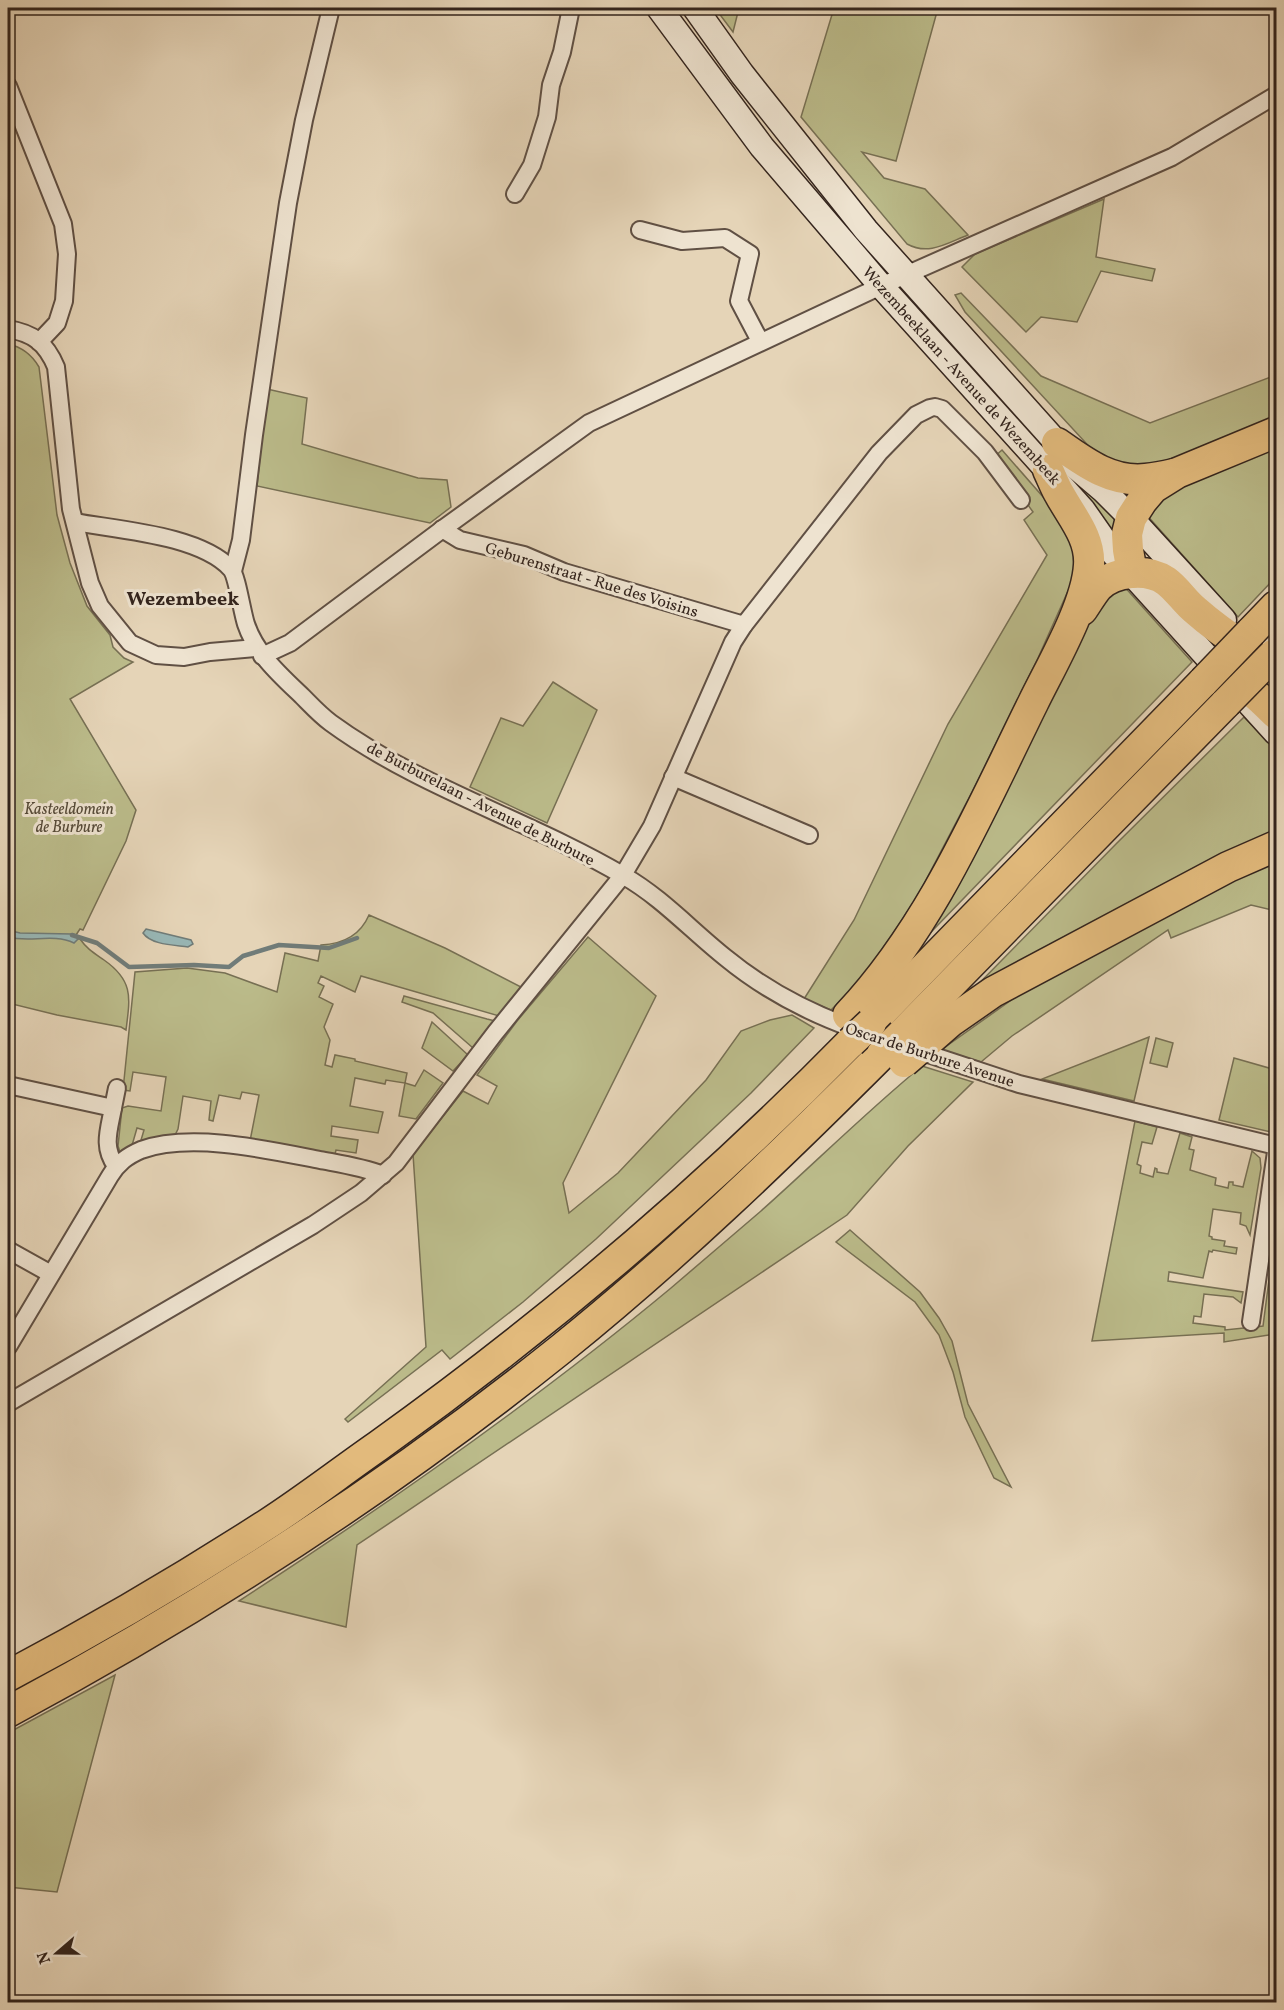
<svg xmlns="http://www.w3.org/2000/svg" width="1284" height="2010" font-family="Vollkorn,serif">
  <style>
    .green { fill: #bbbb8a; stroke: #777054; stroke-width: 1.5 }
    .water { fill: #98b7b6; stroke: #707c79; stroke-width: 1.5 }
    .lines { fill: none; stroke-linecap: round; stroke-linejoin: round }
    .stream { stroke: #707c79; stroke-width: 4.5 }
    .street-casing { stroke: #605044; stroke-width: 20 }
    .secondary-casing { stroke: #33241d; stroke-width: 27 }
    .highway-casing { stroke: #33241d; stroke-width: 33 }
    .street { stroke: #eee3d0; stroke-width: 16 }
    .secondary { stroke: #eee3d0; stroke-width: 24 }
    .highway { stroke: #e2ba7c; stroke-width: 30 }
    .highway-bridge-casing { stroke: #33241d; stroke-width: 33; stroke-linecap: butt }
    .highway-bridge { stroke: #e2ba7c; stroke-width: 30 }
    .labels { text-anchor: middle; stroke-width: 6; stroke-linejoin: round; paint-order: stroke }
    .street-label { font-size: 16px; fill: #33241d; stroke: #eee3d0 }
    .park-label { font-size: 16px; font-style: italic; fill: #554a38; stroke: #eee3d0 }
    .quarter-label { font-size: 20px; font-weight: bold; fill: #33241d; stroke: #eee3d0 }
  </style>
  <rect width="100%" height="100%" fill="#e5d4b7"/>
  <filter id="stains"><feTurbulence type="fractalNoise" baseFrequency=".00333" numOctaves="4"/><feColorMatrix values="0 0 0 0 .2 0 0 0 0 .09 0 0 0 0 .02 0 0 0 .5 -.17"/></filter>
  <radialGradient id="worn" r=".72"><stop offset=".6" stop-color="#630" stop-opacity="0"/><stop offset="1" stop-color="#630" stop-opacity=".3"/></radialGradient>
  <g class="green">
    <polygon points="715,8 739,8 733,32"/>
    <path d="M834,8H938L896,161L862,152L884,178L925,189L968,235C947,243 929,256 907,244L801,117Z"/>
    <polygon points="1104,199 1096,257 1155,269 1152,281 1101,271 1077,322 1041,317 1026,332 962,267 975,254"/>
    <polygon points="961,293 1041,376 1150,423 1276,375 1276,417 1171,461 1120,468 1096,454 965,312 955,295"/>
    <polygon points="934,317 1122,526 1120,542 918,320"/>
    <path d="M8,344C22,347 32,355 39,367L57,515L70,563L87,606L110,635L113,647L124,658L133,662L70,699L136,810L126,841L83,930L80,929L76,935L63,936L80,939C87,949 94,953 104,960C134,981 130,998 126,1030L121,1027L57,1015L8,1003Z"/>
    <polygon points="267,389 307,398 302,444 418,478 447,480 451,507 430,523 257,486"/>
    <polygon points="1276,441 1276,577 1238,617 1144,512 1150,501"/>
    <polygon points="1002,450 1058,514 1066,527 1073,551 1074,567 1072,582 1038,658 972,792 916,899 862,979 831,1010 804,999 854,920 948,724 1047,555 1024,520 1033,512 994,457"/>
    <polygon points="1122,584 1192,662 907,957 1091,607"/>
    <polygon points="553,682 597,710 547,823 470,787 501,718 523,726"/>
    <polygon points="1244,717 1276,750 1276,835 943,1020 1116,844"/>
    <polygon points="1276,859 1276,911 1251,905 1171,938 1168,930 1012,1036 981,1062 941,1050 1017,996 1242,875"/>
    <path d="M369,915L445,948L521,987L499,1016L361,976L355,992L321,976L318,983L324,986L319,997L333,1004L324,1027L330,1040L325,1065L332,1067L335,1055L355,1059V1061L407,1073L405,1083L415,1086L424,1070L443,1083L416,1119L399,1116L405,1083L386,1080L385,1084L355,1078L350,1106L383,1112L378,1133L332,1126L331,1136L358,1140L356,1153L336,1150L334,1158L250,1141L259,1095L242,1092L240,1099L219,1095L213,1121L209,1120L211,1101L183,1096L178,1129L174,1137L139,1147L144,1130L137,1128L131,1149L120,1152L118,1146L122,1108L128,1106L161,1111L166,1077L133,1072L130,1091L123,1090L135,972L187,968L225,973L277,992L285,953L318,961L321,945C343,944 360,936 369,915Z"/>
    <polygon points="588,937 656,996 563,1183 569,1213 618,1173 706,1080 741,1031 770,1020 792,1015 814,1028 751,1093 596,1239 523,1302 450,1359 442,1350 348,1422 345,1419 426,1347 413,1154 463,1091 488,1104 497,1086 477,1075 517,1021"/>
    <polygon points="404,996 487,1019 495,1021 473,1048 433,1013 402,1002"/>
    <polygon points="432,1022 468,1055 453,1071 422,1048"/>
    <polygon points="1149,1037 1134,1101 1042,1079"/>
    <polygon points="1156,1038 1173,1043 1167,1067 1150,1063"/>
    <polygon points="1234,1058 1276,1070 1276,1126 1275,1133 1219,1120"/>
    <path d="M922,1066L973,1082L908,1146L847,1215L357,1545L346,1627L239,1601C388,1504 534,1402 671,1288C701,1262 731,1237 761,1211C815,1163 866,1112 922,1066Z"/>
    <polygon points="1135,1121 1157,1127 1152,1144 1142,1142 1137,1164 1141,1166 1140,1173 1153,1177 1155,1168 1157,1169 1157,1172 1168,1174 1180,1133 1192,1137 1189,1149 1194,1150 1190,1170 1216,1178 1215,1185 1228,1188 1229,1182 1233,1182 1233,1185 1243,1187 1252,1151 1260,1158 1261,1168 1250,1235 1246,1226 1240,1224 1241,1213 1213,1209 1209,1236 1212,1237 1212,1239 1225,1241 1224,1246 1237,1248 1236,1254 1213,1250 1212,1252 1209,1251 1203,1278 1169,1272 1168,1281 1243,1292 1241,1303 1233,1297 1204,1294 1201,1317 1194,1316 1193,1323 1225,1327 1225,1330 1263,1326 1270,1272 1276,1273 1276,1334 1224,1342 1224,1333 1092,1341"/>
    <polygon points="850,1230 920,1292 939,1318 952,1341 968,1404 1011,1487 994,1478 965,1417 953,1372 939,1335 915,1302 836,1242"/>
    <polygon points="115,1675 57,1892 8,1887 8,1733"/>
  </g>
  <g class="water">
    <path d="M146,929L191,940L193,944L188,947C175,945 151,945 143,933Z"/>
    <path d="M8,930L20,933L72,934L76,935L78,939L74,943C53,933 30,943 8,937Z"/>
  </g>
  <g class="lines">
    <polyline class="stream" points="72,935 97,943 129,967 194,965 229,967 243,956 279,945 329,948 357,938"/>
    <defs>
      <g id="street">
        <polyline points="8,86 63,224 67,254 64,301 57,323 39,342"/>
        <polyline points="515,194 532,165 547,117 551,85 562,52 571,8"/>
        <polyline points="640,230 682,241 725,238 750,254 739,301 760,341"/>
        <path d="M8,329C33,333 46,343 56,367L71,509L90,583L100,606L130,643L156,655L184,657L210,652L256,648"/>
        <path d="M75,522C118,530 200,535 231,569C237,576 242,612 246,624C256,654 280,675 302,696C311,705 320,715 331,723C420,788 529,820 624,876C661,897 692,931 726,958C765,990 809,1013 857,1030"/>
        <polyline points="442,529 460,540 524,555 564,572 744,625"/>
        <polyline points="233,571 241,540 254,435 288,203 304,120 331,8"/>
        <polyline points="262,656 290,643 444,528 589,423 881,286 1172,157 1276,95"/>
        <polyline points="673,777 809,835"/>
        <polyline points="913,1049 1019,1084 1276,1146"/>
        <path d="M8,1085L113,1108C109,1130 102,1147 116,1166"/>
        <polyline points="113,1108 117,1088"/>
        <polyline points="8,1250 51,1274"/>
        <polyline points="1251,1322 1276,1152"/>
        <path d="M8,1347L110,1176C118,1163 127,1156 141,1150C191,1132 269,1150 320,1160C341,1164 362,1167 383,1175"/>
        <polyline points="8,1403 313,1225 361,1193 396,1163 495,1033 623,875 652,826 733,642 744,625 879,453 916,415 930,408 935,407 942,409 985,452 1021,500"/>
      </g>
      <g id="secondary">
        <polyline points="659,8 762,147 881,286 1083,510 1113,553 1276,733"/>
        <polyline points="695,8 742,74 866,230 1057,443 1076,467 1103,490 1131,518 1224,620"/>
      </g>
      <g id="highway">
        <path d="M1057,443C1084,462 1111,483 1146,479C1155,478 1165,476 1174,474"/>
        <polyline points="1132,573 1128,550 1127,534 1131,518 1142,501 1153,488 1177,473 1276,432"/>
        <path d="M1082,610C1087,603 1092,594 1098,587C1114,571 1147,568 1166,581C1177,589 1185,602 1195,610C1212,625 1229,637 1247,649"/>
        <polyline points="1251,632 1276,606"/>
        <path d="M1222,674C1245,683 1259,697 1276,714"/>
        <path d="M848,1015C931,927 980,810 1033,703C1051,666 1087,605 1089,565C1091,538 1072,517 1060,495C1055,487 1052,478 1048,470"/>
        <polyline points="871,1023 1204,681"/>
        <polyline points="902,1034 1226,703"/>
        <polyline points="926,1043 950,1022 993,992 1228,867 1276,846"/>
        <path d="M8,1676C97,1629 184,1578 269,1523C306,1499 342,1471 378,1446C547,1325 705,1191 851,1042"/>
        <path d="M8,1712C202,1608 389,1487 561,1349C674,1258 780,1156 882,1054"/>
      </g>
    </defs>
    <use href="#street" class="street-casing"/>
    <use href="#secondary" class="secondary-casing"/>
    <use href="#highway" class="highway-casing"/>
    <use href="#street" class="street"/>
    <use href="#secondary" class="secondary"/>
    <use href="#highway" class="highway"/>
    <defs>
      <g id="highway-bridge">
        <polyline points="1204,681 1251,632"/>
        <polyline points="1226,703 1273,655"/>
        <polyline points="851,1042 871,1023"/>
        <polyline points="882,1054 902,1034"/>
        <polyline points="904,1062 926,1043"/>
      </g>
    </defs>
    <use href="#highway-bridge" class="highway-bridge-casing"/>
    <use href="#highway-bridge" class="highway-bridge"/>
  </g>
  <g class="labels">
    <g class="street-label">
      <text transform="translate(962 375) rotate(48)" y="6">Wezembeeklaan - Avenue de Wezembeek</text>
      <text transform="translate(592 579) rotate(17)" y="6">Geburenstraat - Rue des Voisins</text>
      <text transform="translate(481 803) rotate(27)" y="6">de Burburelaan - Avenue de Burbure</text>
      <text transform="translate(930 1054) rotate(18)" y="6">Oscar de Burbure Avenue</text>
    </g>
    <g class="park-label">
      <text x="69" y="814">Kasteeldomein<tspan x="69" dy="18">de Burbure</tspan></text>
    </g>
    <g class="quarter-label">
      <text x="183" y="605">Wezembeek</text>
    </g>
  </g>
  <rect width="1284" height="2010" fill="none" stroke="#e5d4b7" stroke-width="30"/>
  <rect x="9" y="9" width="1266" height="1992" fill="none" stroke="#33241d" stroke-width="3"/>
  <rect x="15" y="15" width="1254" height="1980" fill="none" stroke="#33241d" stroke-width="1.5"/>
  <g transform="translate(57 1953) rotate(250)" stroke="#eee3d0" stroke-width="4.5" paint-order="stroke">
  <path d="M0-4.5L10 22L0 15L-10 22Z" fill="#33241d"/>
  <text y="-9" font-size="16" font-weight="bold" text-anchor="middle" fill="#33241d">N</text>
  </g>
  <rect width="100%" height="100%" filter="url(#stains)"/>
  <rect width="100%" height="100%" fill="url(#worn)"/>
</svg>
